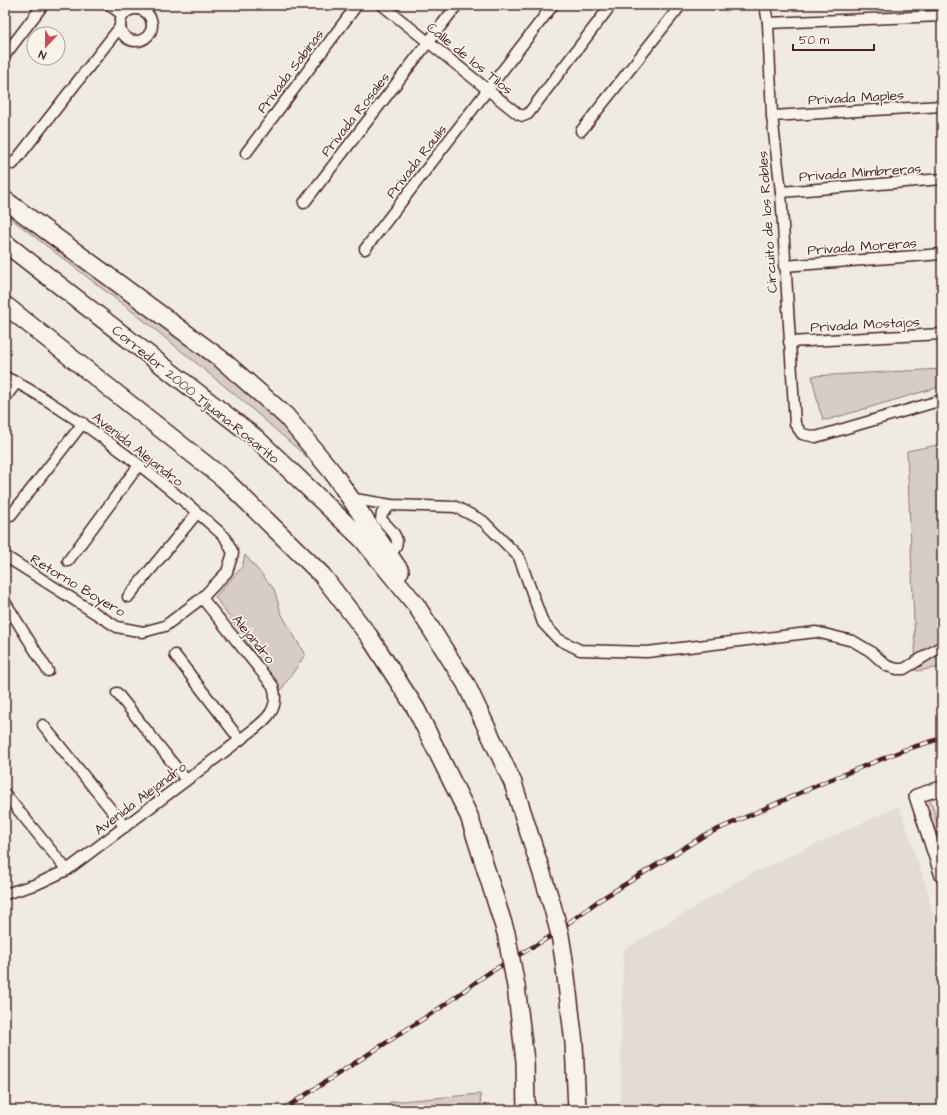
<svg xmlns="http://www.w3.org/2000/svg" width="947" height="1115" font-family="'Architects Daughter',sans-serif">
  <style>
    .built { fill: #e3dcd2 }
    .green { fill: #d8cdc6; stroke: #917678 }
    .lines { fill: none; stroke-linecap: round; stroke-linejoin: round }
    .minor-casing { stroke: #4a1f2b; stroke-width: 13 }
    .tertiary-casing { stroke: #4a1f2b; stroke-width: 16 }
    .trunk-casing { stroke: #4a1f2b; stroke-width: 20 }
    .minor { stroke: #f7f3e8; stroke-width: 10 }
    .tertiary { stroke: #f7f3e8; stroke-width: 13 }
    .trunk { stroke: #f7f3e8; stroke-width: 17 }
    .rail-casing { stroke: #4a1f2b; stroke-width: 4.5 }
    .rail { stroke: #f7f3e8; stroke-width: 3; stroke-dasharray: 9; stroke-linecap: butt }
    .trunk-bridge-casing { stroke: #4a1f2b; stroke-width: 20; stroke-linecap: butt }
    .trunk-bridge { stroke: #f7f3e8; stroke-width: 17 }
    .labels { text-anchor: middle; stroke-width: 3.5; stroke-linejoin: round; paint-order: stroke }
    .street-label { font-size: 14px; fill: #4a1f2b; stroke: #f7f3e8 }
  </style>
  <rect width="100%" height="100%" fill="#f0ebe0"/>
  <filter id="ink" filterUnits="userSpaceOnUse"><feTurbulence type="fractalNoise" baseFrequency=".025" numOctaves="2"/><feDisplacementMap in="SourceGraphic" scale="8" xChannelSelector="R" yChannelSelector="G"/><feConvolveMatrix kernelMatrix="1 2 1 2 8 2 1 2 1" color-interpolation-filters="sRGB"/></filter>
  <g filter="url(#ink)">
    <polygon class="built" points="899,806 929,895 942,959 942,1110 620,1110 623,950 748,875"/>
    <g class="green">
      <polygon points="5,205 193,346 258,399 306,444 350,504 308,458 244,402 142,319 5,214"/>
      <polygon points="942,369 942,386 827,420 823,419 819,408 812,376"/>
      <polygon points="942,444 942,667 916,671 907,451"/>
      <polygon points="245,555 274,589 281,613 305,655 281,690 215,597 242,567"/>
      <polygon points="923,794 928,794 942,834 942,850"/>
      <polygon points="480,1094 481,1110 390,1110 390,1102"/>
    </g>
    <g class="lines">
      <defs>
        <g id="minor">
          <polyline points="109,5 123,15"/>
          <polyline points="382,5 518,114 523,116 528,114 611,5"/>
          <polyline points="765,5 768,23 772,116 781,192 795,424 802,434 816,437 942,400"/>
          <circle cx="136" cy="25" r="16"/>
          <polyline points="768,23 942,16"/>
          <polyline points="5,55 43,5"/>
          <polyline points="772,116 942,106"/>
          <polyline points="581,131 681,5"/>
          <polyline points="246,153 357,5"/>
          <polyline points="13,164 120,27"/>
          <polyline points="781,192 942,179"/>
          <polyline points="304,203 457,5"/>
          <polyline points="365,249 553,5"/>
          <polyline points="784,266 942,254"/>
          <polyline points="789,342 942,334"/>
          <path d="M5,377C24,385 40,396 57,407C117,445 173,490 225,537L233,553L227,572L202,598L165,626L143,632L117,627L5,556"/>
          <polyline points="5,398 17,382"/>
          <polyline points="349,498 391,505 456,507 483,521 519,557 543,623 558,639 580,650 647,652 816,632 853,641 870,651 887,666 897,669 904,669 942,646"/>
          <polyline points="11,515 83,423"/>
          <path d="M387,559C405,540 396,536 381,519L382,513L391,505"/>
          <polyline points="68,561 139,465"/>
          <polyline points="128,597 197,513"/>
          <polyline points="5,602 48,671"/>
          <polyline points="175,655 240,740"/>
          <polyline points="117,693 186,780"/>
          <polyline points="43,725 125,827"/>
          <polyline points="5,794 67,870"/>
          <path d="M5,894L37,884L67,870L240,740C259,724 282,714 273,686L202,598"/>
        </g>
        <polyline id="tertiary" points="942,791 941,788 916,796 942,876"/>
        <g id="trunk">
          <polyline points="5,200 221,359 286,416 333,473 400,571"/>
          <polyline points="5,243 257,439 362,539 416,605 466,684 513,783 552,905"/>
          <polyline points="5,305 224,479 322,575 369,636 416,709 469,816 506,933"/>
          <polyline points="564,960 574,1043 577,1110"/>
          <polyline points="516,986 525,1061 526,1110"/>
        </g>
      </defs>
      <use href="#minor" class="minor-casing"/>
      <use href="#tertiary" class="tertiary-casing"/>
      <use href="#trunk" class="trunk-casing"/>
      <use href="#minor" class="minor"/>
      <use href="#tertiary" class="tertiary"/>
      <use href="#trunk" class="trunk"/>
      <defs>
        <polyline id="rail" points="282,1110 443,1006 487,974 551,936 598,901 705,835 827,781 904,750 942,738"/>
      </defs>
      <use href="#rail" class="rail-casing"/>
      <use href="#rail" class="rail"/>
      <defs>
        <g id="trunk-bridge">
          <polyline points="552,905 560,935 564,960"/>
          <polyline points="506,933 516,986"/>
        </g>
      </defs>
      <use href="#trunk-bridge" class="trunk-bridge-casing"/>
      <use href="#trunk-bridge" class="trunk-bridge"/>
    </g>
  </g>
  <g class="labels">
    <g class="street-label">
      <text transform="translate(470 58) rotate(39)" y="5">Calle de los Tilos</text>
      <text transform="translate(290 71) rotate(-53)" y="5">Privada Sabinas</text>
      <text transform="translate(856 97) rotate(-3)" y="5">Privada Maples</text>
      <text transform="translate(355 114) rotate(-52)" y="5">Privada Rosales</text>
      <text transform="translate(416 161) rotate(-52)" y="5">Privada Raulís</text>
      <text transform="translate(860 172) rotate(-4)" y="5">Privada Mimbreras</text>
      <text transform="translate(767 222) rotate(-94)" y="5">Circuito de los Robles</text>
      <text transform="translate(862 246) rotate(-4)" y="5">Privada Moreras</text>
      <text transform="translate(865 324) rotate(-3)" y="5">Privada Mostajos</text>
      <text transform="translate(196 394) rotate(39)" y="5">Corredor 2000 Tijuana-Rosarito</text>
      <text transform="translate(138 449) rotate(38)" y="5">Avenida Alejandro</text>
      <text transform="translate(78 585) rotate(31)" y="5">Retorno Boyero</text>
      <text transform="translate(254 639) rotate(51)" y="5">Alejandro</text>
      <text transform="translate(140 798) rotate(-37)" y="5">Avenida Alejandro</text>
    </g>
  </g>
  <rect width="947" height="1115" fill="none" stroke="#f7f3e8" stroke-width="20"/>
  <rect x="10" y="10" width="927" height="1095" fill="none" stroke="#4a1f2b" stroke-width="1.5" filter="url(#ink)"/>
  <g transform="translate(46 46) rotate(202)"><circle r="19" fill="#f7f3e8" stroke="#b29e9c"/>
  <path d="M0-3L7 15L0 10L-7 15Z" fill="#d1495b"/>
  <text y="-6" font-size="11" font-weight="bold" text-anchor="middle" fill="#4a1f2b">N</text>
  </g>
  <path d="M793 44v6h81v-6" fill="none" stroke="#4a1f2b" stroke-width="2"/>
  <text x="799" y="44" font-size="12" fill="#4a1f2b" stroke="#f7f3e8" stroke-width="3" paint-order="stroke">50 m</text>
</svg>
